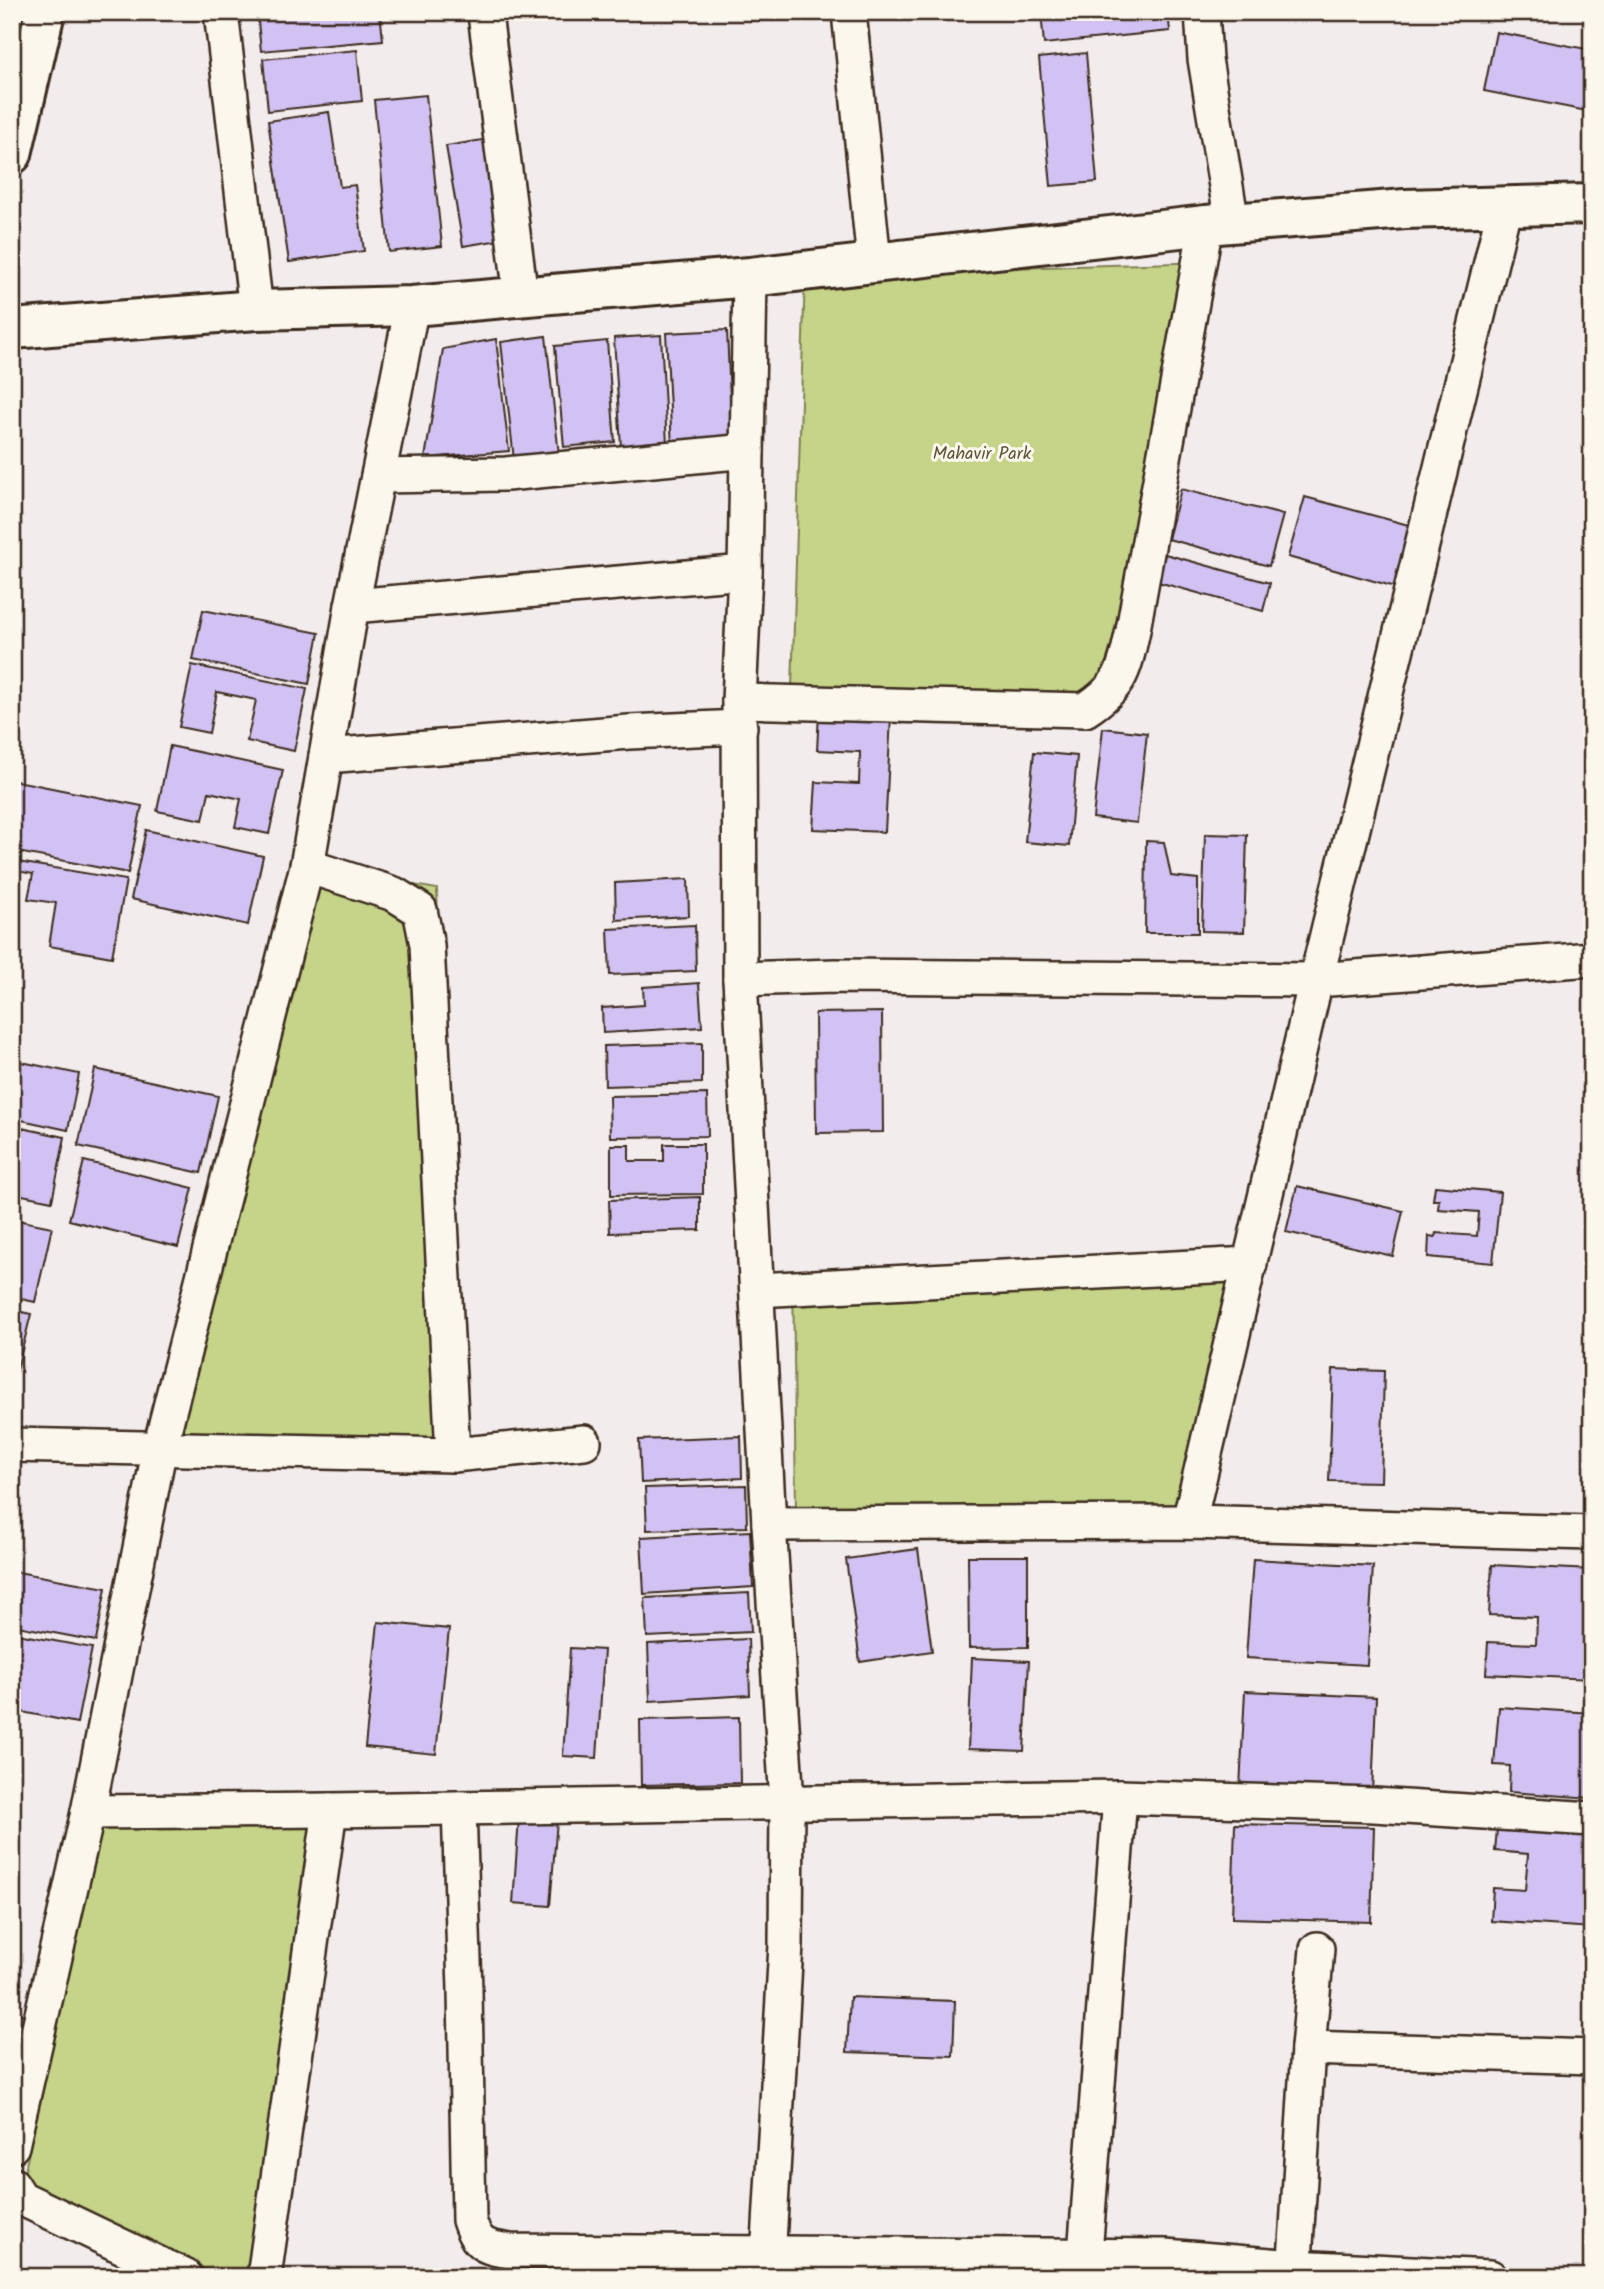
<svg xmlns="http://www.w3.org/2000/svg" width="1604" height="2289" font-family="Kalam,sans-serif">
  <style>
    .green { fill: #c5d489; stroke: #807f54; stroke-width: 2 }
    .building { fill: #d1c2f3; stroke: #3b2a1e; stroke-width: 2 }
    .lines { fill: none; stroke-linecap: round; stroke-linejoin: round }
    .street-casing { stroke: #3b2a1e; stroke-width: 38 }
    .secondary-casing { stroke: #3b2a1e; stroke-width: 44 }
    .street { stroke: #fbf7ec; stroke-width: 33 }
    .secondary { stroke: #fbf7ec; stroke-width: 38 }
    .labels { text-anchor: middle; stroke-width: 6; stroke-linejoin: round; paint-order: stroke }
    .park-label { font-size: 18px; fill: #5e5439; stroke: #fbf7ec }
  </style>
  <rect width="100%" height="100%" fill="#f3eced"/>
  <filter id="ink" filterUnits="userSpaceOnUse"><feTurbulence type="fractalNoise" baseFrequency=".0143" numOctaves="2"/><feDisplacementMap in="SourceGraphic" scale="14" xChannelSelector="R" yChannelSelector="G"/><feConvolveMatrix kernelMatrix="1 2 1 2 8 2 1 2 1" color-interpolation-filters="sRGB"/></filter>
  <g filter="url(#ink)">
    <g class="green">
      <polygon points="1211,262 1113,700 792,689 805,274"/>
      <polygon points="307,866 437,889 453,1455 160,1447"/>
      <polygon points="1235,1261 1174,1509 796,1510 793,1276"/>
      <polygon points="316,1810 260,2277 221,2277 23,2180 100,1814"/>
    </g>
    <g class="building">
      <polygon points="257,12 380,12 383,40 261,51"/>
      <polygon points="1041,12 1168,12 1170,31 1044,44"/>
      <polygon points="1496,32 1592,50 1592,112 1484,91"/>
      <polygon points="357,50 362,101 268,111 263,59"/>
      <polygon points="1086,53 1097,182 1051,186 1039,58"/>
      <polygon points="426,95 442,246 389,252 374,100"/>
      <polygon points="329,112 340,187 355,185 364,251 289,262 268,121"/>
      <polygon points="495,138 512,238 463,246 446,146"/>
      <polygon points="727,330 732,444 672,447 666,333"/>
      <polygon points="661,335 667,444 621,447 614,338"/>
      <polygon points="546,336 559,455 514,460 501,342"/>
      <polygon points="496,339 509,451 425,458 443,349"/>
      <polygon points="607,341 615,442 564,447 555,346"/>
      <polygon points="1181,489 1283,515 1269,566 1168,539"/>
      <polygon points="1305,497 1416,527 1399,588 1288,557"/>
      <polygon points="1165,554 1270,583 1263,611 1158,582"/>
      <polygon points="203,610 319,633 309,684 193,660"/>
      <polygon points="192,665 307,689 294,751 247,741 256,700 217,692 209,733 179,727"/>
      <polygon points="819,713 891,717 885,832 813,829 816,782 859,784 860,752 817,750"/>
      <polygon points="1103,728 1147,733 1137,823 1093,818"/>
      <polygon points="170,746 283,770 269,834 235,827 241,799 209,792 203,820 157,811"/>
      <polygon points="1034,752 1077,756 1069,846 1025,842"/>
      <polygon points="12,780 142,806 128,873 12,851"/>
      <polygon points="146,830 263,856 248,925 131,899"/>
      <polygon points="1205,834 1247,835 1244,932 1202,931"/>
      <polygon points="1146,841 1164,842 1171,876 1198,879 1198,933 1145,933"/>
      <polygon points="12,861 126,880 112,957 49,946 56,903 28,899 33,874 12,870"/>
      <polygon points="688,879 689,916 616,920 615,883"/>
      <polygon points="695,925 696,971 610,975 608,929"/>
      <polygon points="699,983 702,1027 603,1033 602,1008 644,1005 643,987"/>
      <polygon points="882,1012 883,1132 816,1133 815,1013"/>
      <polygon points="702,1043 702,1083 605,1086 604,1046"/>
      <polygon points="12,1060 79,1074 68,1130 12,1118"/>
      <polygon points="95,1069 218,1096 201,1173 78,1146"/>
      <polygon points="707,1094 708,1136 610,1137 609,1096"/>
      <polygon points="12,1126 65,1137 52,1201 12,1193"/>
      <polygon points="664,1144 703,1144 703,1194 611,1195 611,1145 629,1145 629,1161 664,1161"/>
      <polygon points="84,1161 193,1188 178,1247 69,1220"/>
      <polygon points="1297,1186 1403,1211 1393,1256 1286,1232"/>
      <polygon points="1435,1186 1500,1192 1493,1263 1428,1257 1429,1236 1435,1237 1436,1233 1477,1236 1479,1212 1438,1209 1439,1200 1433,1200"/>
      <polygon points="700,1197 700,1230 610,1233 609,1200"/>
      <polygon points="12,1219 52,1227 35,1302 12,1297"/>
      <polygon points="12,1310 31,1314 12,1390"/>
      <polygon points="1333,1369 1384,1371 1381,1482 1329,1481"/>
      <polygon points="741,1436 742,1478 641,1483 639,1440"/>
      <polygon points="746,1485 747,1527 647,1530 645,1488"/>
      <polygon points="750,1531 753,1587 644,1594 641,1537"/>
      <polygon points="918,1549 932,1651 860,1662 846,1559"/>
      <polygon points="968,1556 1028,1556 1028,1647 969,1648"/>
      <polygon points="1253,1559 1373,1566 1367,1665 1246,1658"/>
      <polygon points="1492,1565 1592,1570 1592,1679 1486,1674 1488,1642 1536,1644 1537,1617 1489,1615"/>
      <polygon points="12,1571 106,1588 96,1641 12,1625"/>
      <polygon points="749,1593 751,1632 647,1637 645,1598"/>
      <polygon points="378,1622 449,1629 436,1754 365,1747"/>
      <polygon points="12,1633 92,1648 77,1723 12,1710"/>
      <polygon points="748,1639 750,1695 650,1701 648,1644"/>
      <polygon points="570,1648 604,1650 597,1758 563,1756"/>
      <polygon points="972,1658 1029,1661 1024,1751 968,1749"/>
      <polygon points="1245,1691 1376,1697 1372,1794 1240,1788"/>
      <polygon points="1499,1707 1592,1713 1592,1798 1509,1792 1510,1766 1494,1765"/>
      <polygon points="739,1717 740,1783 641,1785 640,1720"/>
      <polygon points="519,1818 557,1820 550,1906 513,1903"/>
      <polygon points="1235,1824 1374,1827 1371,1922 1232,1918"/>
      <polygon points="1497,1829 1592,1835 1592,1928 1491,1921 1493,1888 1525,1890 1528,1854 1495,1851"/>
      <polygon points="850,1997 955,2001 953,2056 847,2052"/>
      <polygon points="12,2012 26,2015 15,2059 12,2059"/>
      <polygon points="856,2260 913,2265 912,2277 854,2277"/>
    </g>
    <g class="lines">
      <defs>
        <g id="street">
          <polyline points="221,12 256,310"/>
          <polyline points="849,12 874,262"/>
          <polyline points="1202,12 1205,59 1232,223"/>
          <polyline points="485,14 521,296"/>
          <polyline points="750,277 745,572 739,701 740,979 769,1524 787,1802 786,1945 767,2277"/>
          <polyline points="378,476 506,474 747,451"/>
          <polyline points="352,606 745,572"/>
          <path d="M739,701L1085,710C1122,686 1124,671 1133,630L1206,225"/>
          <polyline points="326,756 629,732 740,727"/>
          <polyline points="307,866 394,894 420,910 427,945 453,1455"/>
          <polyline points="740,979 835,976 1316,980 1592,959"/>
          <polyline points="757,1290 1250,1264"/>
          <polyline points="12,1445 453,1455 584,1442"/>
          <polyline points="1189,1522 1316,980 1505,205"/>
          <polyline points="769,1524 1189,1522 1592,1533"/>
          <path d="M459,1808L465,1990L469,2220C477,2246 485,2247 510,2251L1166,2256L1295,2267L1490,2277"/>
          <polyline points="88,1812 330,1810 1120,1797 1374,1805 1592,1819"/>
          <polyline points="1308,2048 1592,2057"/>
          <polyline points="12,2146 88,1812 160,1447 307,866 352,606 412,306"/>
          <polyline points="12,2184 21,2198 186,2277"/>
          <polyline points="1085,2254 1120,1797"/>
          <polyline points="264,2277 330,1810"/>
          <polyline points="1294,2277 1308,2048 1317,1949"/>
        </g>
        <g id="secondary">
          <polyline points="12,154 45,12"/>
          <polyline points="12,329 256,310 412,306 750,277 1206,225 1405,209 1592,204"/>
        </g>
      </defs>
      <use href="#street" class="street-casing"/>
      <use href="#secondary" class="secondary-casing"/>
      <use href="#street" class="street"/>
      <use href="#secondary" class="secondary"/>
    </g>
  </g>
  <g class="labels">
    <g class="park-label">
      <text x="982" y="459">Mahavir Park</text>
    </g>
  </g>
  <rect width="1604" height="2289" fill="none" stroke="#fbf7ec" stroke-width="42"/>
  <rect x="21" y="21" width="1562" height="2247" fill="none" stroke="#3b2a1e" stroke-width="2.5" filter="url(#ink)"/>
</svg>
